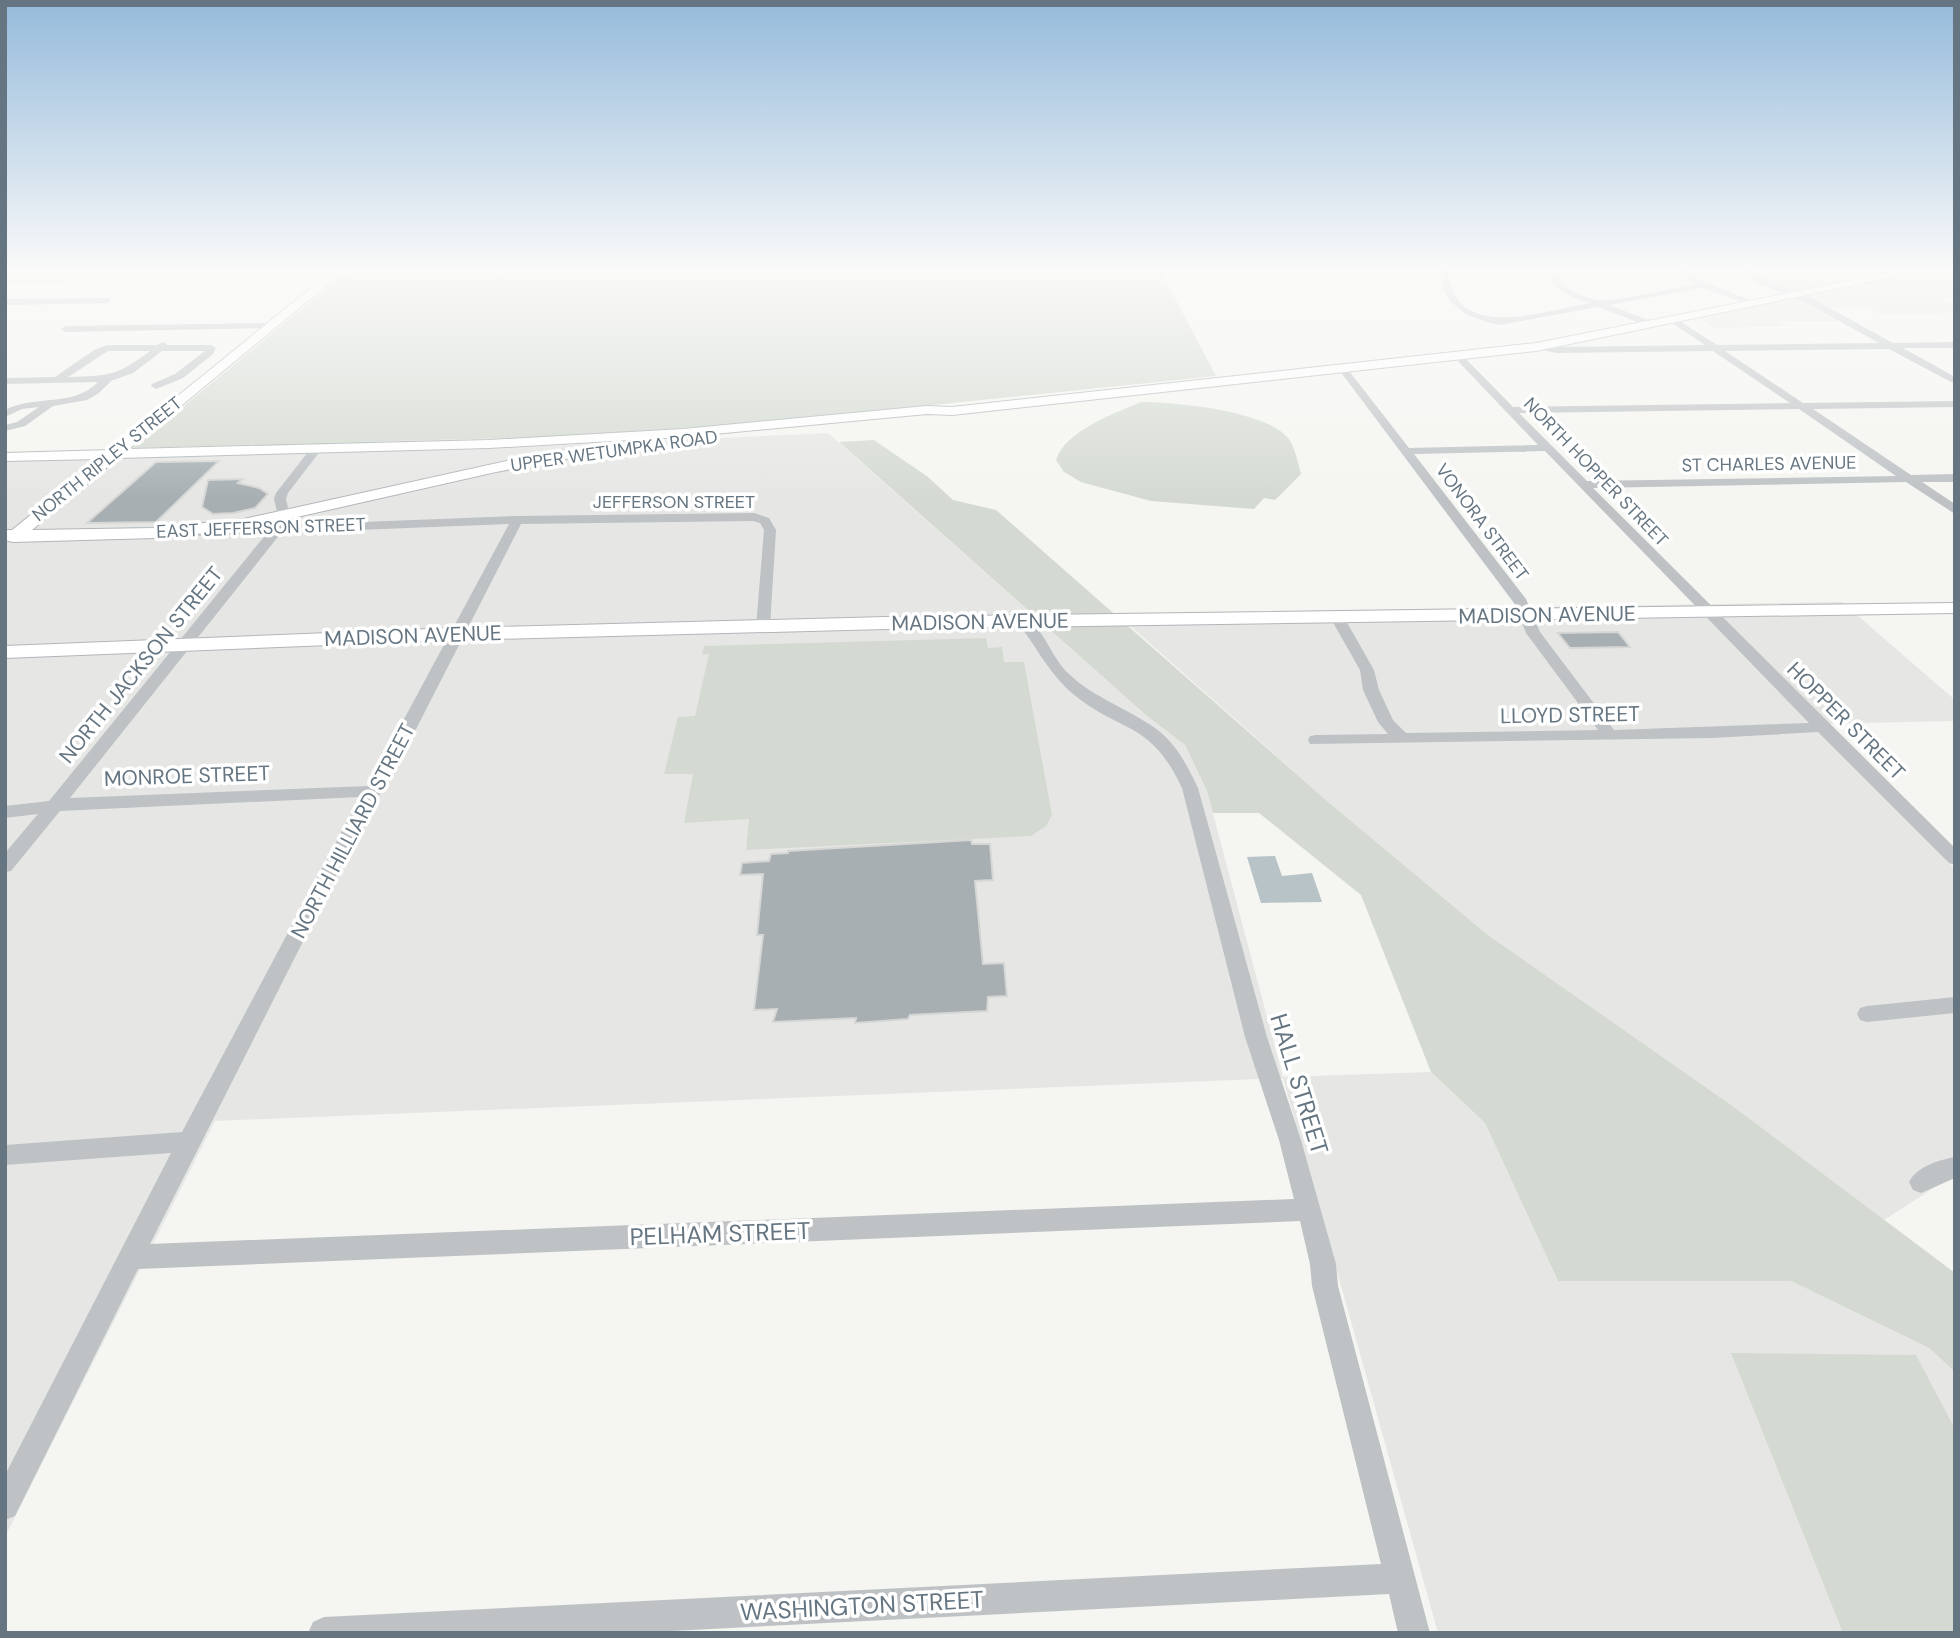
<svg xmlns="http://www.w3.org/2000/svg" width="1960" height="1638" font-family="'DM Sans',sans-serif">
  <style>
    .built { fill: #e6e7e5 }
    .green { fill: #d4dad1 }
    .water { fill: #b8c3c8 }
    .building { fill: #a7afb3; stroke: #d6d6d4; stroke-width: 2 }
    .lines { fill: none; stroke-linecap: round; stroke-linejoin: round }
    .major-casing { stroke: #b1b6b9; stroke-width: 2 }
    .minor { fill: #bec2c5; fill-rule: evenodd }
    .major { fill: #fff; fill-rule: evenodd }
    .labels { text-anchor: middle; stroke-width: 7; stroke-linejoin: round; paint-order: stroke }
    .far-street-label { font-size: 18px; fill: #657581; stroke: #fff }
    .street-label { font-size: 21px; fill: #657581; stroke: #fff }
    .near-street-label { font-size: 24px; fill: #657581; stroke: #fff }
  </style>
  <rect width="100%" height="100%" fill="#f5f5f1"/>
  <g class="built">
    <polygon points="1735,270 1941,270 1955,278 1955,299 1943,299 1955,305 1955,313 1878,314 1868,308 1830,308 1850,321 1779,321 1785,326 1714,328 1695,315 1791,294 1751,280"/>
    <polygon points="828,433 1147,716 1185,745 1207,791 1283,1077 1431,1072 1485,1123 1558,1281 1791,1281 1929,1348 1955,1372 1955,1633 1438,1633 1283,1078 215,1121 5,1537 5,460 483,449"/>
    <polygon points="1842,602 1955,700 1955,721 1813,724 1955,869 1955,1174 1884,1220 1734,1107 1488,935 1327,801 1117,614"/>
  </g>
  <g class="green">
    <polygon points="5,270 289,270 179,273 167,280 5,283"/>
    <polygon points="349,270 508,273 502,270 1160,270 1216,376 757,423 548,437 133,448"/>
    <path d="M1141,402C1176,402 1266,411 1288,438C1295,447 1298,463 1301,474L1275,500L1264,498L1254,509L1151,501L1081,482L1064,472L1056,460C1065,431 1115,413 1141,402Z"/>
    <polygon points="874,440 928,477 953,500 996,510 1327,801 1488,935 1734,1107 1955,1273 1955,1372 1929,1348 1791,1281 1558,1281 1485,1123 1431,1072 1361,895 1259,813 1213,813 1207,791 1185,745 1147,716 839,442"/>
    <polygon points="986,638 988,648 1002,647 1004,662 1024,662 1052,815 1046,826 1031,836 746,850 749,819 684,823 693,774 664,774 678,717 695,716 709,654 702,654 704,646"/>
    <polygon points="1731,1353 1916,1355 1955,1429 1955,1633 1843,1633"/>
  </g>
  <polygon class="water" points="1275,856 1282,876 1312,873 1322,902 1261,903 1247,857"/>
  <g class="building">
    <polygon points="219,461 156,522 87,523 156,462"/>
    <polygon points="243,479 238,483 259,488 268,494 255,508 233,513 213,514 202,507 208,480"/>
    <polygon points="1618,632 1630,647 1570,648 1558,633"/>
    <polygon points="971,840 972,844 990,844 993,880 975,881 983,964 1004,963 1007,996 988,997 987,1011 910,1015 908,1019 855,1023 856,1018 773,1022 777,1009 754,1010 763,935 757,935 763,874 740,875 742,863 769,861 771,854 788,853 788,851"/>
  </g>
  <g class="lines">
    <defs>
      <g id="major">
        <polygon points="333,270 345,270 129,449 489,440 683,429 927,406 952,407 1536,343 1905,270 1927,270 1536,351 952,415 927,414 683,437 489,448 118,458 32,530 154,528 244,519 538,454 581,448 588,452 581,456 496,472 244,529 154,538 13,542 5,540 5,530 12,530 100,459 5,461 5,453 111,450"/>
        <polygon points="1955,603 1955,613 886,629 456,640 5,658 5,646 456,628 886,617"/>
      </g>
    </defs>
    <use href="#major" class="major-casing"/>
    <g class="minor">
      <path d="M1441,270H1449C1452,344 1545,311 1589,303C1569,295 1553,292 1548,270H1556C1561,288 1580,297 1598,300C1611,303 1677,287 1696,284L1676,270H1686L1706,283L1761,304L1754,306L1702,288L1609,305L1656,323L1658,325L1653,328L1598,307L1500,325L1487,322L1467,315L1451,302L1444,291Z"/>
      <path d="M1737,270H1747L1813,299L1893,343L1955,342V348H1903L1955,377V384L1889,349L1725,351L1803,403L1955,401V407L1813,409L1911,475L1955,474V482H1922L1955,504V514L1906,482L1593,488L1955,848V865L1949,863L1818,732L1712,738L1310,744L1308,740L1310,736L1316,735L1388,734L1378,722L1363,690L1360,670L1331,619L1338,615L1345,619L1374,670L1379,690L1393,720L1406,733L1598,730L1526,633L1514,603L1340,371V367H1346L1409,448L1538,445L1456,359V355H1462L1513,407L1790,403L1713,351L1556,353L1531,347L1536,344L1556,347L1705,345L1672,323L1670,321L1675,318L1717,345L1879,343L1807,303L1759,284ZM1799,409L1896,476L1587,481L1519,413ZM1545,451L1809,723L1614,730L1540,632L1526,599L1414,454Z"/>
      <polygon points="1941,270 1955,272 1955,277 1942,272"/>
      <polygon points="111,298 108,303 5,305 5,299"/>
      <polygon points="274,323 274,327 271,328 66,332 61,329 66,326"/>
      <path d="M163,342L168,345H211L216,348L213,354L183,378L156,389L151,386L152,384L175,374L205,351H162L133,373L111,381L99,393L87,400L53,406L25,426L5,431V425L17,422L39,407L22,409L5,417V410C36,394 73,408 98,382L5,384V378L55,377L94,350L107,345H157ZM108,351H150C117,376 108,376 68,377Z"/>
      <path d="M315,447L321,450L288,493L286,499L290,516L285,525L517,516L754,513L769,518L776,530L770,627L763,631L756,627L764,530L760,523L753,521L521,524L392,776L370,809L150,1244L1294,1199L1279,1140L1245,1037L1182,788C1150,720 1122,734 1073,694C1048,673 1036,645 1016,621L1018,618H1028C1046,634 1052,658 1069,674C1094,698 1127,708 1155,728C1176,743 1187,765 1198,788L1267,1037L1301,1140L1336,1264L1338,1286L1430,1633H1398L1389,1594L633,1633H308L313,1622L324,1617L1381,1564L1312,1286L1310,1264L1300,1221L138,1269L15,1516L5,1520V1475L171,1153L5,1165V1145L182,1132L360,797L60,811L11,871L5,872V853L38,814L5,818V806L49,801L267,533L194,536L188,532L190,529L272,525L278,516L274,499L276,493L311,448ZM509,524L368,786L70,798L281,533Z"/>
      <polygon points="1955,997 1955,1013 1867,1022 1860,1020 1857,1014 1860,1008 1867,1006"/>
      <path d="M1955,1157V1178L1921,1193L1913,1190L1909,1182C1916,1167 1939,1160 1955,1157Z"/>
    </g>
    <use href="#major" class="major"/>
  </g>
  <linearGradient id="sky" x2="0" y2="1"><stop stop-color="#95badb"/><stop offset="0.54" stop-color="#fafaf9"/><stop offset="1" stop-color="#fafaf9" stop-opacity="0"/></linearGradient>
  <rect width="1960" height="500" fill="url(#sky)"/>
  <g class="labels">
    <g class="far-street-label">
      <text transform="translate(614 451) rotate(-8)" y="6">UPPER WETUMPKA ROAD</text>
      <text transform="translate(107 459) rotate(-39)" y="6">NORTH RIPLEY STREET</text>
      <text transform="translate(1769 464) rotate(-1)" y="6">ST CHARLES AVENUE</text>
      <text transform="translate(1596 472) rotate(46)" y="6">NORTH HOPPER STREET</text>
      <text x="674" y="508">JEFFERSON STREET</text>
      <text transform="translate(1482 522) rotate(53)" y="6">VONORA STREET</text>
      <text transform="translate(261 528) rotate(-2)" y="6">EAST JEFFERSON STREET</text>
    </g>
    <g class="street-label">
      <text transform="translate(1547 615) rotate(-1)" y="7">MADISON AVENUE</text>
      <text transform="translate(980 622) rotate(-1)" y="7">MADISON AVENUE</text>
      <text transform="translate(413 636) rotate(-2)" y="7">MADISON AVENUE</text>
      <text transform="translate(141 665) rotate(-51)" y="7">NORTH JACKSON STREET</text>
      <text transform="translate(1570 715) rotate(-1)" y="7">LLOYD STREET</text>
      <text transform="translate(1846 721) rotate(45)" y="7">HOPPER STREET</text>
      <text transform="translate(187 776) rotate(-2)" y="7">MONROE STREET</text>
      <text transform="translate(353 831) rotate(-62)" y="7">NORTH HILLIARD STREET</text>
    </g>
    <g class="near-street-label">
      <text transform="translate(1299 1084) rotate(73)" y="8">HALL STREET</text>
      <text transform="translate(720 1234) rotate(-2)" y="8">PELHAM STREET</text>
      <text transform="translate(862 1606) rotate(-3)" y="8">WASHINGTON STREET</text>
    </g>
  </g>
  <rect width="1960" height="1638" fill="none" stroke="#657581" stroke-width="14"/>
</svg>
